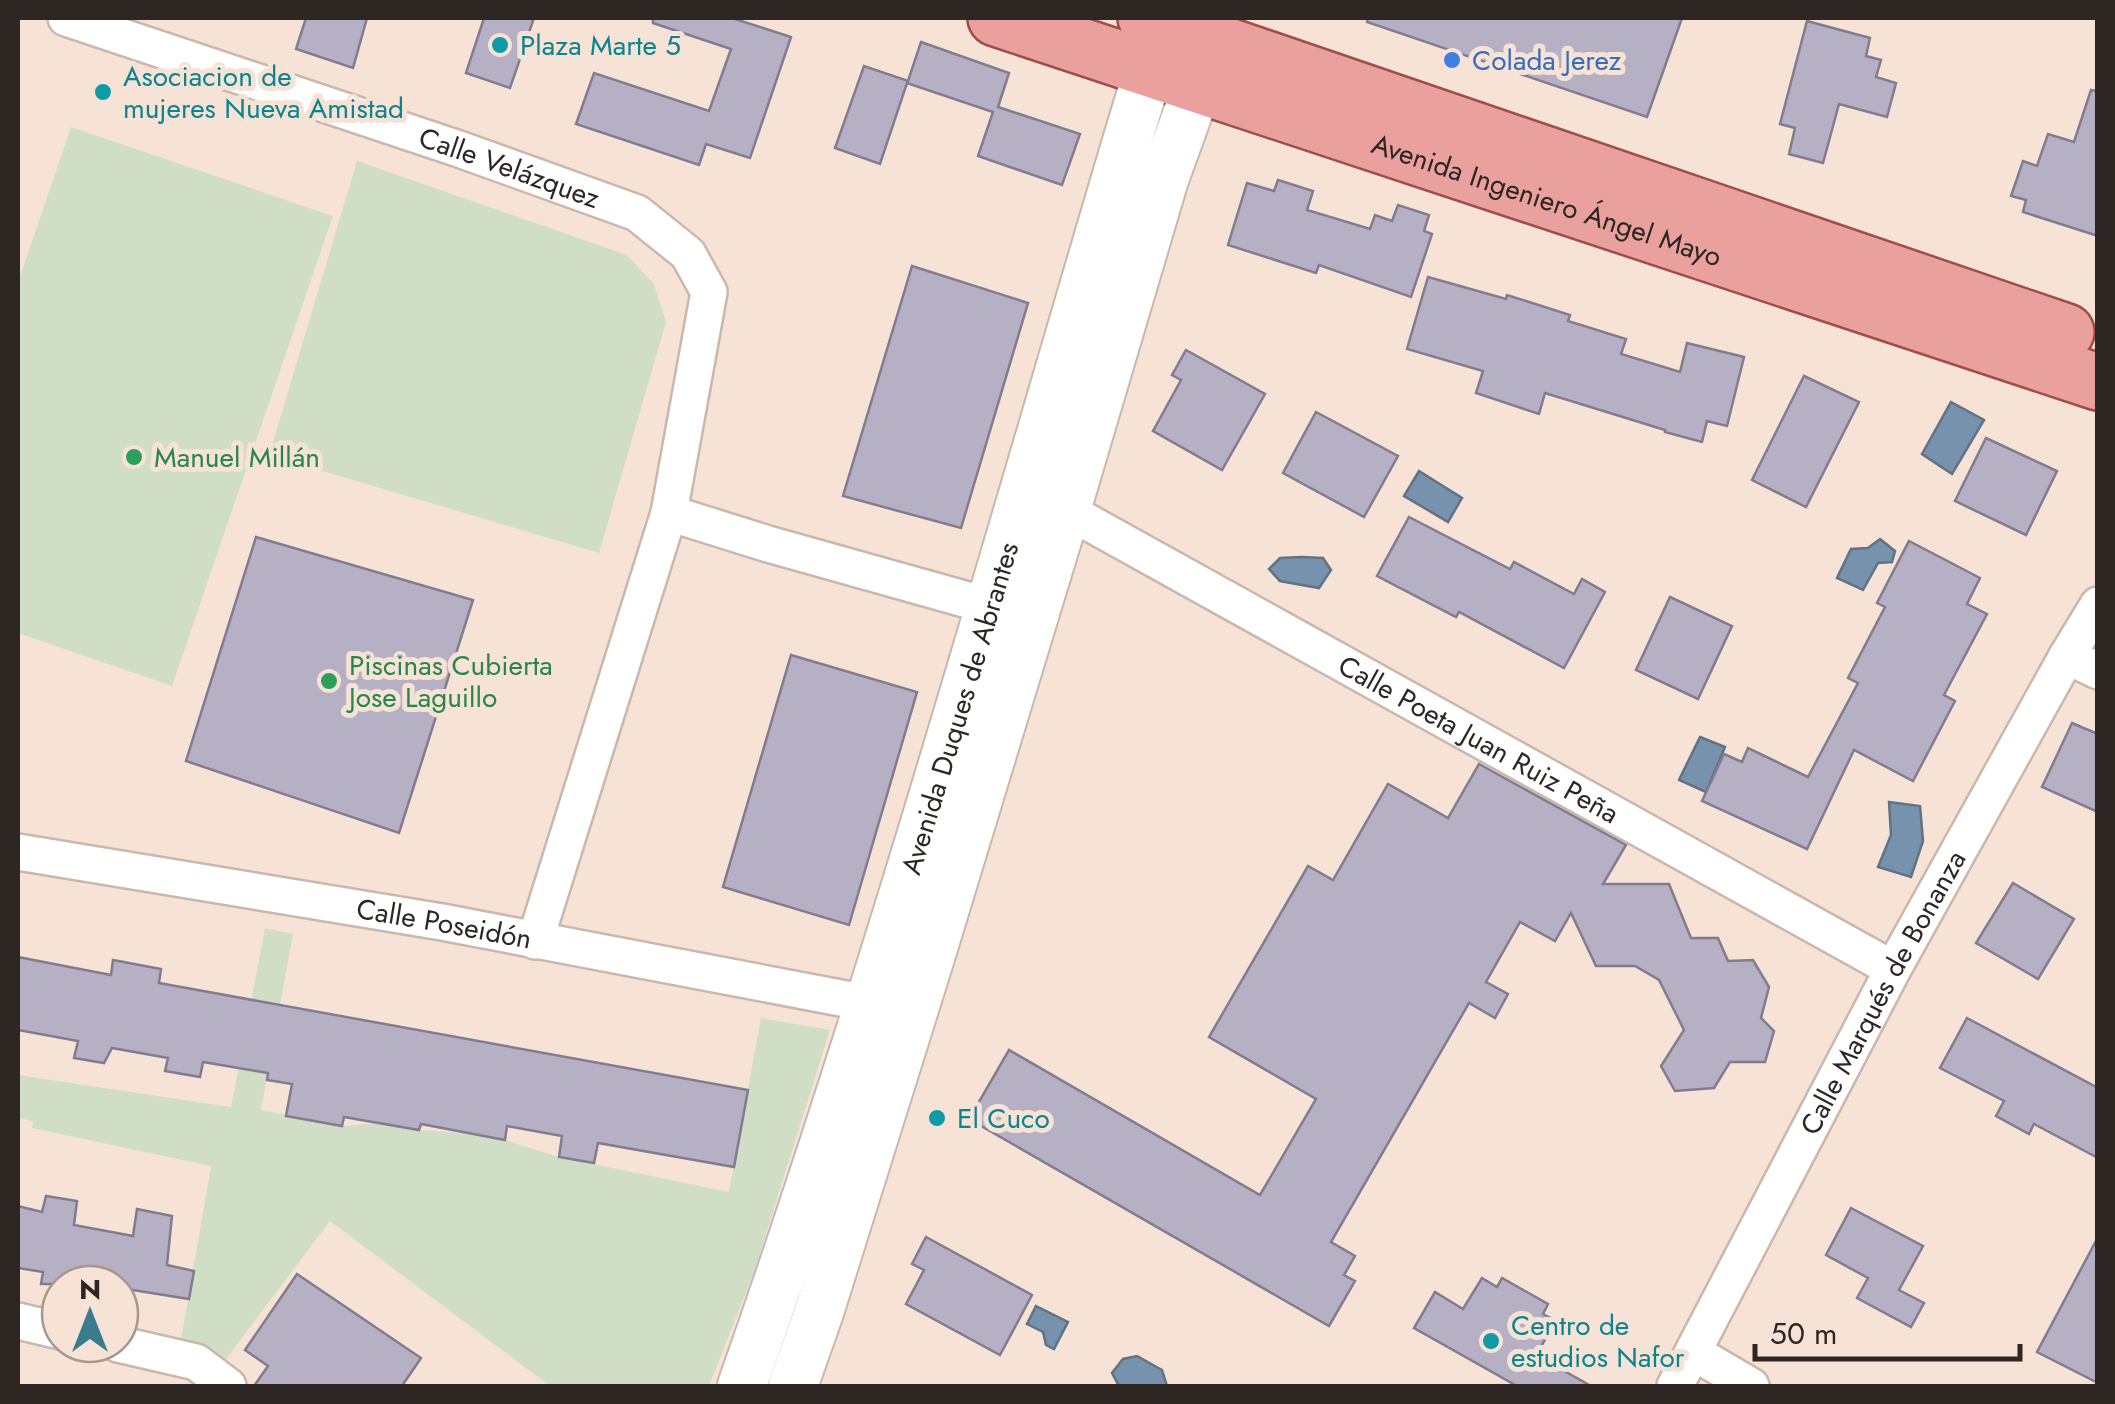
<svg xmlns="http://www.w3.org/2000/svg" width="2115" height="1404" font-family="Jost,sans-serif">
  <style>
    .green { fill: #d1dec6 }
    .water { fill: #7792ad; stroke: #617283; stroke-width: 2.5 }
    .building { fill: #b6b0c4; stroke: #817c8f; stroke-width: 2.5 }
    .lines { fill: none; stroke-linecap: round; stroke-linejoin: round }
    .minor-casing { stroke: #cbb7ab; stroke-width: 40 }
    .secondary-casing { stroke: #cbb7ab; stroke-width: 52 }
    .primary-casing { stroke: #9f4d48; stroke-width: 60 }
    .minor { stroke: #fff; stroke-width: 35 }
    .secondary { stroke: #fff; stroke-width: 48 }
    .primary { stroke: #eaa19e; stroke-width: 55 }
    .culture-dot { fill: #0f9aa8; stroke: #f7e3d6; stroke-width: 4 }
    .shop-dot { fill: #3f7fe0; stroke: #f7e3d6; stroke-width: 4 }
    .leisure-dot { fill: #2e9e5b; stroke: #f7e3d6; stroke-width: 4 }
    .labels { text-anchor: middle; stroke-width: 10; stroke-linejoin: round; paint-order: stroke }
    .culture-label { font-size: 28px; fill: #0d838f; stroke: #f7e3d6; text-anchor: start }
    .shop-label { font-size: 28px; fill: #366cbe; stroke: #f7e3d6; text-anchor: start }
    .street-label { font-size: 28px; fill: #2e2622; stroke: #f7e3d6 }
    .leisure-label { font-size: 28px; fill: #27864d; stroke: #f7e3d6; text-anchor: start }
  </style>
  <rect width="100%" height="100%" fill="#f7e3d6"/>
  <g class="green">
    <polygon points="71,127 333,216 172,686 18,633 18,282"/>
    <polygon points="357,161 627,255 654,284 666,322 599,553 269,455"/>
    <polygon points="265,928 293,934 261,1110 342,1126 380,1123 420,1130 469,1133 505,1140 559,1157 729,1192 761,1018 830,1030 754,1272 709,1386 550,1386 330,1221 220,1367 180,1346 211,1166 32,1128 33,1121 18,1118 18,1075 231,1107"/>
  </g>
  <g class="water">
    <polygon points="1951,402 1984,420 1952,474 1922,454"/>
    <polygon points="1419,471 1462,498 1448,522 1404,496"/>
    <polygon points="1880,539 1895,551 1892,562 1878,563 1863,590 1837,578 1851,549 1868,548"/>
    <polygon points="1301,557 1323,558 1331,570 1319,588 1280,581 1269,569 1280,558"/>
    <polygon points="1700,737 1725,747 1706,792 1679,780"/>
    <polygon points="1889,802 1920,806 1923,841 1911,877 1878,867 1891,835"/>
    <polygon points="1036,1306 1068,1322 1054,1349 1046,1345 1043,1332 1027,1324"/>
    <polygon points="1137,1356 1162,1370 1167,1386 1119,1386 1112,1373 1123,1359"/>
  </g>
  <g class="building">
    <polygon points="306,18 367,18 353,68 296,49"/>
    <polygon points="484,18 534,18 510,88 466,73"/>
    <polygon points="653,18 732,18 791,37 750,158 706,144 699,165 576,124 594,73 709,111 731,49 653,23"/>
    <polygon points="1368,18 1682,18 1647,117 1367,22"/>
    <polygon points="1807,21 1870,38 1866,56 1881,60 1876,77 1896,83 1887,117 1839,104 1823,163 1789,154 1795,128 1780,124"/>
    <polygon points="921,42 1009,73 998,107 1080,134 1062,185 978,156 993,112 907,83 880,164 835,148 864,66 908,81"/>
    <polygon points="2091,90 2098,91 2098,236 2023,212 2026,200 2011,196 2023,161 2037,166 2048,134 2074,142"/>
    <polygon points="1278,180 1313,191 1307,210 1370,229 1375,215 1392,221 1398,205 1429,215 1424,231 1432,234 1411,297 1319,265 1316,273 1228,245 1247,183 1274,191"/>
    <polygon points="912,266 1028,303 961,528 843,496"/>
    <polygon points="1428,277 1506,299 1507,295 1570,315 1568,321 1626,339 1621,354 1680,372 1687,343 1744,357 1727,426 1707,421 1702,442 1665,432 1665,430 1545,393 1539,414 1476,393 1483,371 1407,349"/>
    <polygon points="1186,350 1265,394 1222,470 1153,431 1181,380 1172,375"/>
    <polygon points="1804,376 1859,402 1806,507 1752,480"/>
    <polygon points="1316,412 1398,456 1364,517 1283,473"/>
    <polygon points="1986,438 2057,471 2026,535 1955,501"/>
    <polygon points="1409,517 1510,569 1514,562 1574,594 1582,579 1605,592 1564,668 1459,612 1456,617 1377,576"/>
    <polygon points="256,537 473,600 399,833 186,761"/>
    <polygon points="1909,541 1980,578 1967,604 1987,614 1944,695 1955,701 1913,781 1854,750 1807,849 1702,801 1724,754 1742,762 1748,748 1808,777 1858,683 1848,678 1885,607 1877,603"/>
    <polygon points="1670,597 1732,626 1698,699 1636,670"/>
    <polygon points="791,655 917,692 849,925 723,887"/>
    <polygon points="2072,723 2098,734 2098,812 2042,787"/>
    <polygon points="1479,764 1626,845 1603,884 1669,884 1691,938 1718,938 1728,961 1753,960 1769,987 1761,1018 1774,1031 1765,1062 1730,1062 1714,1088 1675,1091 1661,1066 1684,1030 1659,980 1635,966 1596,966 1571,913 1555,941 1520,922 1486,982 1508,994 1495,1018 1469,1003 1331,1242 1355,1256 1344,1275 1355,1281 1329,1326 969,1119 1009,1050 1260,1195 1316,1099 1209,1037 1308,866 1333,880 1388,784 1448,818"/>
    <polygon points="2013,883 2074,919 2038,979 1976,943"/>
    <polygon points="18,957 111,975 113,960 161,969 159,983 748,1090 734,1167 598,1143 594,1163 559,1157 562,1136 507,1126 505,1140 421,1124 419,1130 344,1117 342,1126 286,1116 292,1084 267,1080 268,1073 203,1062 200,1077 165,1071 168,1058 112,1048 104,1063 74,1058 78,1041 18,1030"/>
    <polygon points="1967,1018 2098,1088 2098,1158 2034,1124 2029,1134 1996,1116 2004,1101 1940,1068"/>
    <polygon points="46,1196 77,1201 74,1225 133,1236 137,1209 172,1216 167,1265 194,1271 189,1299 120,1288 120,1284 99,1284 72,1280 71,1284 41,1284 43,1272 18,1268 18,1206 42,1212"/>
    <polygon points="1851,1208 1923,1246 1899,1290 1924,1303 1911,1327 1857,1298 1868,1278 1826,1255"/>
    <polygon points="926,1237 1032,1295 1000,1355 906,1304 924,1270 912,1264"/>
    <polygon points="2098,1237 2098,1383 2037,1352"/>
    <polygon points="297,1274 421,1358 402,1386 254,1386 268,1366 245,1350"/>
    <polygon points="1482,1278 1497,1287 1502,1278 1548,1304 1543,1314 1556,1321 1536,1355 1591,1386 1517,1386 1414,1328 1435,1292 1463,1309"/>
  </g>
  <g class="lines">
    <defs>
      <g id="minor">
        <path id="s1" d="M66,18L459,149L637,213L688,254L709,292L669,513L535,941"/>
        <path id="s2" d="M1066,510L1893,969"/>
        <polyline points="669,513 768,544 1014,613"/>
        <polyline points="2067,656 2098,671"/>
        <path id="s3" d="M18,852L442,922L893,1008"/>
        <polyline points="18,1321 60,1331"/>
        <polyline points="118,1344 196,1362 228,1386"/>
        <polyline points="1693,1352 1751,1386"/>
        <path id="s4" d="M1675,1386L1893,969L2067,656L2098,605"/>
      </g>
      <g id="secondary">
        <path id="s5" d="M742,1386C886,978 1003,560 1126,145L1149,69L1164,35"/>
        <polyline points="793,1386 819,1312 931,954 1066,510 1164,179 1211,49"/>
      </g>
      <g id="primary">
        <path id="s6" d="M996,18L2098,382"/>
        <polyline points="1146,18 2066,332"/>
      </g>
    </defs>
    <use href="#minor" class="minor-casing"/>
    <use href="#secondary" class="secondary-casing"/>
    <use href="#primary" class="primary-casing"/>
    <use href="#minor" class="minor"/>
    <use href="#secondary" class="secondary"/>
    <use href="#primary" class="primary"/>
  </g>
  <g class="culture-dot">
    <circle cx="500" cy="45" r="10"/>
    <circle cx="103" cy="92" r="10"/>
    <circle cx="937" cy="1118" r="10"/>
    <circle cx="1491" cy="1341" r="10"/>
  </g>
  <circle class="shop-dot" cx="1452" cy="60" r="10"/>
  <g class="leisure-dot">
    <circle cx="134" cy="457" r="10"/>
    <circle cx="329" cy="681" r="10"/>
  </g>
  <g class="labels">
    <g class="culture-label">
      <text x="520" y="55">Plaza Marte 5</text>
      <text x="123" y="86">Asociacion de<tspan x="123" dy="32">mujeres Nueva Amistad</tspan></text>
      <text x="957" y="1128">El Cuco</text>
      <text x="1511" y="1335">Centro de<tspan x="1511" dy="32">estudios Nafor</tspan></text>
    </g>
    <g class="shop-label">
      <text x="1472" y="70">Colada Jerez</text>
    </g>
    <g class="street-label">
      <text dy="10" stroke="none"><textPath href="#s1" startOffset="468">Calle Velázquez</textPath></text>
      <text dy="10" stroke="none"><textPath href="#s6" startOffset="580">Avenida Ingeniero Ángel Mayo</textPath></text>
      <text dy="10" stroke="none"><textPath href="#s5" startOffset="712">Avenida Duques de Abrantes</textPath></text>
      <text dy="10" stroke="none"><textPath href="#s2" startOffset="472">Calle Poeta Juan Ruiz Peña</textPath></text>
      <text dy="10" stroke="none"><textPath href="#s3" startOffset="432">Calle Poseidón</textPath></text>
      <text dy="10" stroke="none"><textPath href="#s4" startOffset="445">Calle Marqués de Bonanza</textPath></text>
    </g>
    <g class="leisure-label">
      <text x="154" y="467">Manuel Millán</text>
      <text x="349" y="675">Piscinas Cubierta<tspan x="349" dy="32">Jose Laguillo</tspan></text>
    </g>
  </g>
  <rect width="2115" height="1404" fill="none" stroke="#2e2622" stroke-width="40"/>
  <g transform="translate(90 1314)"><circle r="48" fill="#f7e3d6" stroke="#a7978e" stroke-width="2.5"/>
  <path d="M0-8L18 38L0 25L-18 38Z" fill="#3a7c8d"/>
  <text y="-15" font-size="28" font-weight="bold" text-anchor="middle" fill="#2e2622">N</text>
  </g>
  <path d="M1755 1344v15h265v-15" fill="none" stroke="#2e2622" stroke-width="5"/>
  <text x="1770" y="1344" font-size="30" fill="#2e2622" stroke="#f7e3d6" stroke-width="8" paint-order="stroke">50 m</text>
</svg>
